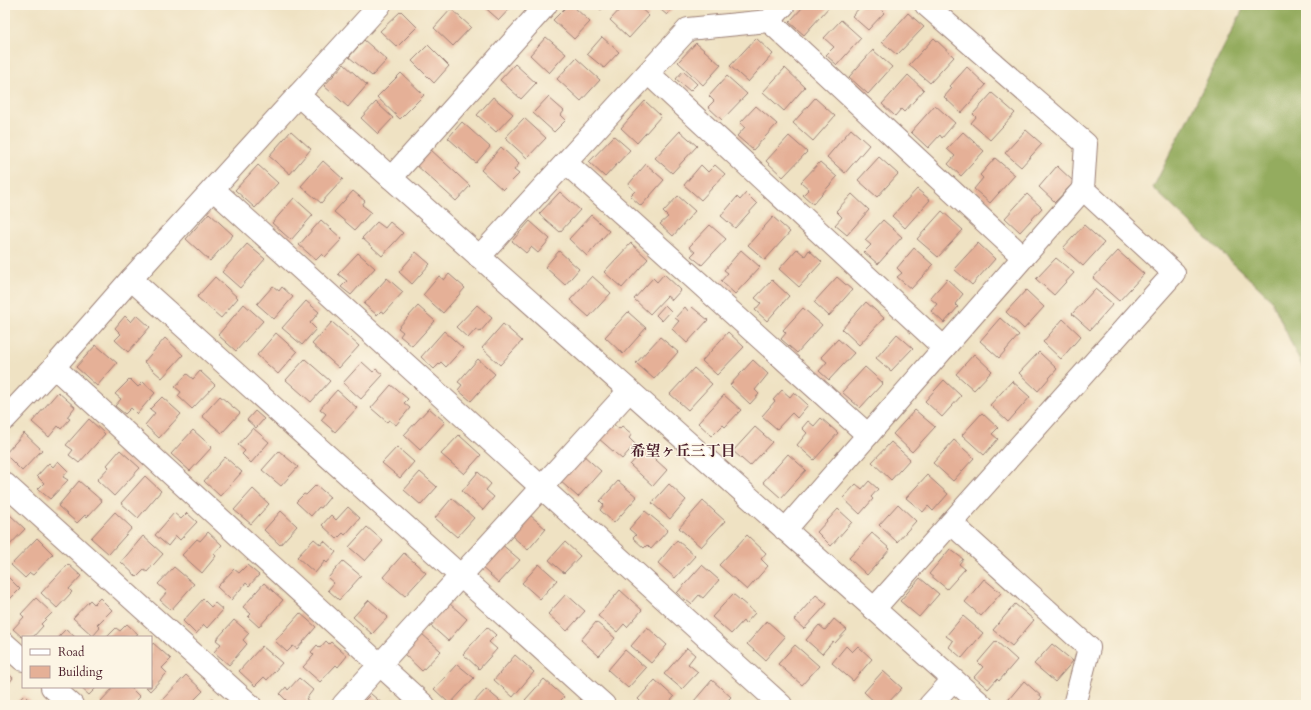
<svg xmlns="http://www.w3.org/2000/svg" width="1311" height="710" font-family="Cardo,'Noto Serif JP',serif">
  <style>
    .forest { fill: #94ac5e; stroke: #6f6644 }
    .building { fill: #e5b097 }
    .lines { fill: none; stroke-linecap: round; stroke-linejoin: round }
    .minor-casing { stroke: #9c8077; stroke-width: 24 }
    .minor { stroke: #fff; stroke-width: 22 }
    .labels { text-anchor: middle; stroke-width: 3; stroke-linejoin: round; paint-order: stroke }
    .neighbourhood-label { font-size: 15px; font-weight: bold; fill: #4a1f2b; stroke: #fcf5e5 }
  </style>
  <rect width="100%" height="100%" fill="#fcf5e5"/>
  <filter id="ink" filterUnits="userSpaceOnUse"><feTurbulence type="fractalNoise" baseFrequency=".025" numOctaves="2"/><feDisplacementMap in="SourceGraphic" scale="8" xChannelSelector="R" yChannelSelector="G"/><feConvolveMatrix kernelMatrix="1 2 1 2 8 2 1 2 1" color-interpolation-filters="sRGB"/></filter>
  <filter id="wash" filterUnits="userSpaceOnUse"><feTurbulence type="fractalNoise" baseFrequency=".012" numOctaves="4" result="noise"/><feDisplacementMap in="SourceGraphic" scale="16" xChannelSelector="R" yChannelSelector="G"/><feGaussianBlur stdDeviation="0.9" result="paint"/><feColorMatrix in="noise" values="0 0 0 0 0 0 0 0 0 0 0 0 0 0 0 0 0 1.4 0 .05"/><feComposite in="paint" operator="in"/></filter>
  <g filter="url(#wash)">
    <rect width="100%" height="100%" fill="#efe2c3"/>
    <polygon class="forest" points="1245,5 1306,5 1306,375 1271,299 1153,188"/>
    <g id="blocks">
      <g class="building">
        <polygon points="482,5 513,5 499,20"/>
        <polygon points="568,5 572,5 590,22 574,39 553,20"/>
        <polygon points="595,5 606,5 601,10"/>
        <polygon points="624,5 637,5 649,16 629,38 610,20"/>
        <polygon points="655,5 676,5 667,15"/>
        <polygon points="805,5 827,5 829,7 804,35 789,22"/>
        <polygon points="862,5 886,5 881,10 884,13 868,30 852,16"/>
        <polygon points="451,9 471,27 453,46 434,28"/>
        <polygon points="401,11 417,27 397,47 380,31"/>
        <polygon points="908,13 924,27 897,55 882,42"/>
        <polygon points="841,20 861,38 837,65 826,55 834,47 824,38"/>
        <polygon points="546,37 566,54 549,73 530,55"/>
        <polygon points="602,37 619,52 604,68 587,54"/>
        <polygon points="756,38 773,54 748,82 730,66"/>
        <polygon points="934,38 954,57 930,83 909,65"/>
        <polygon points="364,40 387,60 372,76 349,57"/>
        <polygon points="696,43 721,65 703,85 678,62"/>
        <polygon points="428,45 449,66 434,83 412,61"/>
        <polygon points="873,50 892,67 868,94 849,77"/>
        <polygon points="576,58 600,80 581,101 557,79"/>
        <polygon points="344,64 367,85 348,107 324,86"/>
        <polygon points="515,64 536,83 521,99 500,80"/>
        <polygon points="967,67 986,85 961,113 944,97 952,88 950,86"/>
        <polygon points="785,68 805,87 784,111 763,92"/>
        <polygon points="683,71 697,84 690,91 676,79"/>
        <polygon points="401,73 424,95 400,119 377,97"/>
        <polygon points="908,75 924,90 904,112 901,109 895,116 882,104"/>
        <polygon points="727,76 747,94 722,120 708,107 714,101 709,96"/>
        <polygon points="992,93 1015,113 990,140 971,123 976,117 973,114"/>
        <polygon points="493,97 513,114 496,132 477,115"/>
        <polygon points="548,97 564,111 561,115 566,120 554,132 533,113"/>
        <polygon points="815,98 835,116 813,141 793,123"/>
        <polygon points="645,101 661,116 637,143 621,128"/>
        <polygon points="376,102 393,118 378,134 361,118"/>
        <polygon points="935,105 955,123 942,138 940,135 928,148 911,132"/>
        <polygon points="756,106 777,124 753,150 737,136 745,127 740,123"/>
        <polygon points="524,118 546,138 527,158 505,138"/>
        <polygon points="462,122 490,147 476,163 448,138"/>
        <polygon points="851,129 869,145 845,173 827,157"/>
        <polygon points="1026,130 1042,144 1021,167 1005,153"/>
        <polygon points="291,131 311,149 290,174 269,156"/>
        <polygon points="680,131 697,146 672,173 655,158"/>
        <polygon points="963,132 984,151 961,176 948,164 955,156 947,149"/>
        <polygon points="614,136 630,150 605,177 589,162"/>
        <polygon points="789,136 807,152 783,177 766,161"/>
        <polygon points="501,147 519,164 514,170 519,174 503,190 481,170"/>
        <polygon points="430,149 470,186 456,201 415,164"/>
        <polygon points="879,157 898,174 877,197 858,180"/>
        <polygon points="995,158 1015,175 990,203 974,189 983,178 980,175"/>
        <polygon points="323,161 343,179 321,203 301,186"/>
        <polygon points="820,162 837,177 813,204 803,195 809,189 801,182"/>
        <polygon points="646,164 664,180 641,206 630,196 635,191 628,185"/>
        <polygon points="258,165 278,183 255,208 235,190"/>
        <polygon points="701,165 708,172 715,165 725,174 701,200 684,185"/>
        <polygon points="1057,166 1074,182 1055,202 1039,187"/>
        <polygon points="917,189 930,200 905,228 892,216"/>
        <polygon points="353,191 365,201 362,205 371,212 355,230 334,212"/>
        <polygon points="560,192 580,210 560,232 539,214"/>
        <polygon points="746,193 757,204 735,228 721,216 737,197 740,200"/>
        <polygon points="852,194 869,210 847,235 835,225 842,217 836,211"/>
        <polygon points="1027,194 1042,208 1020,232 1005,218"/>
        <polygon points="678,196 695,211 673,236 660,224 668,217 663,212"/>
        <polygon points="294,198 313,215 291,240 272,223"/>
        <polygon points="942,211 963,230 938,257 917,239"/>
        <polygon points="209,213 233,235 210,261 186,239"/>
        <polygon points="591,215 609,231 587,256 569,239"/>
        <polygon points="773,217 790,232 765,260 748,245"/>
        <polygon points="321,220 342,239 325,257 322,254 316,260 299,245"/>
        <polygon points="883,220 902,237 878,264 864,252 871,245 865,240"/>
        <polygon points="530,221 550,239 538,253 531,247 526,253 512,241"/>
        <polygon points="377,222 385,228 390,222 403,233 382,256 362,238"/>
        <polygon points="710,225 726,239 702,265 691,256 695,252 689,247"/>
        <polygon points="1084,225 1104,243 1083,266 1063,248"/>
        <polygon points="631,243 648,259 622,288 604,272"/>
        <polygon points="978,243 995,259 972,285 954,269"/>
        <polygon points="247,244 265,259 240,288 222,272"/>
        <polygon points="914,248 933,265 911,289 897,277 902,273 897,268"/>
        <polygon points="797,249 805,256 809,250 822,262 799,287 779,269"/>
        <polygon points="741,250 760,267 735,294 721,281 728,273 724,270"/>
        <polygon points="559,251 579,269 565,285 545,267"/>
        <polygon points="1118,251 1144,274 1119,301 1093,278"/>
        <polygon points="416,252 430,264 412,284 399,272"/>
        <polygon points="358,253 375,268 351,295 341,287 347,281 338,274"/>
        <polygon points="1056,258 1074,273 1054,295 1036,279"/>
        <polygon points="449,274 465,288 443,313 423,295 439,276 444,280"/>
        <polygon points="664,274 681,290 672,300 667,296 650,314 634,299 653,278 657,282"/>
        <polygon points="592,276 611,293 589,317 570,300"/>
        <polygon points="215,277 238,298 221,318 197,297"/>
        <polygon points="837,277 852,290 829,316 814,302"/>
        <polygon points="387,278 403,292 384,313 381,311 377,315 364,304"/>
        <polygon points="947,279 963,294 955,304 958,307 944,323 931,311 937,304 930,298"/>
        <polygon points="772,280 789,296 767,321 755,310 761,303 755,298"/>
        <polygon points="273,286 279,291 282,287 293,297 274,319 257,304"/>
        <polygon points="1095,289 1113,304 1090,330 1072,314"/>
        <polygon points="1026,290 1044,307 1024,329 1006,312"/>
        <polygon points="306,301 319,312 310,323 316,329 302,345 282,328"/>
        <polygon points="866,302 884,318 859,345 842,329"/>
        <polygon points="244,304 263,321 236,351 218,335"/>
        <polygon points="477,305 492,318 480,332 476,329 468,338 456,327"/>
        <polygon points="665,305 671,311 662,321 656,315"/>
        <polygon points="418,306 435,321 412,346 400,336 403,332 398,328"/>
        <polygon points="685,307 688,311 692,307 708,320 687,343 672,329 679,321 675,318"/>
        <polygon points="803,308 822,325 797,353 781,339 786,333 783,330"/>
        <polygon points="628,312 646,328 623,354 605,337"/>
        <polygon points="137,315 150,327 128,352 115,340 121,334 115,328 125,316 131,322"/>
        <polygon points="1000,318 1019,335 999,358 980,341"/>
        <polygon points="1063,319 1081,336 1061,359 1043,342"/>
        <polygon points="332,322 359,346 339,368 312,344"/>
        <polygon points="503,324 522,341 500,365 482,348"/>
        <polygon points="444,331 463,348 446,367 441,362 434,369 421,357"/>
        <polygon points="728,332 744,347 717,375 702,361"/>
        <polygon points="276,333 297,352 278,374 257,355"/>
        <polygon points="897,334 913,348 891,371 876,358"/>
        <polygon points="660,337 678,352 654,379 636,363"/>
        <polygon points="165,338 183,355 162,378 144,362"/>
        <polygon points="838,339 854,353 829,380 819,371 827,362 821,357"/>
        <polygon points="96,345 117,363 97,386 76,367"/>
        <polygon points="1039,352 1057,369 1038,391 1019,373"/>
        <polygon points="974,354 992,371 974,390 956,374"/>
        <polygon points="305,359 330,381 311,402 286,380"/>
        <polygon points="478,359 495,374 471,401 458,390 462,385 458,382"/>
        <polygon points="753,360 768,374 755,390 759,394 750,404 730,385"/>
        <polygon points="362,362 373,372 376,369 383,375 361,399 343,383"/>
        <polygon points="865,367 883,383 860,408 842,392"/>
        <polygon points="694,368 712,384 688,410 670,394"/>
        <polygon points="200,371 215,385 192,409 178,396 181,392 175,387 187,374 193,379"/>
        <polygon points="130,379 138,387 143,382 155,393 137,414 131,408 125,414 115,406 121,399 115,394"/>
        <polygon points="944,380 961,396 942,417 925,401"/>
        <polygon points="1012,381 1030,397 1008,422 990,405"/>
        <polygon points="391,385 408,399 404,403 410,408 396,425 389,420 387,422 371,408"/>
        <polygon points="337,390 357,408 335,432 321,420 326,414 320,409"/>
        <polygon points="782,390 790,397 794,392 808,405 797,418 792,413 777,429 762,416 775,401 773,400"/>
        <polygon points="58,392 75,407 67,417 70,419 61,429 58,426 49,437 32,422"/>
        <polygon points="724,395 741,410 725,427 723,425 712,436 698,423"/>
        <polygon points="220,396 240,413 222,433 202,416"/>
        <polygon points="162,397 181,414 159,438 145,425 155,413 150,409"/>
        <polygon points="429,408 445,422 420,450 404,435"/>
        <polygon points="915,410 935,427 912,452 893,434"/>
        <polygon points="255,411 264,419 256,428 247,420"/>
        <polygon points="982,413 998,428 992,434 998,439 984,455 962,435"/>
        <polygon points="821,418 838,433 814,460 797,445 807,433 802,428 808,421 814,426"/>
        <polygon points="89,419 105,434 79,463 69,455 73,450 66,445"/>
        <polygon points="612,423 619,429 622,426 632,434 629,438 635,444 622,459 598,438"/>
        <polygon points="755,427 772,442 750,466 733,451"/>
        <polygon points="253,428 269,442 251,463 242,454 245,451 238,445"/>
        <polygon points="193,430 212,447 190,471 171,454"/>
        <polygon points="24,433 42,450 22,471 5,454"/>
        <polygon points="459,435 481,455 464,474 441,454"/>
        <polygon points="954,440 974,458 953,481 933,463"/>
        <polygon points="891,442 910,459 891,480 872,462"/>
        <polygon points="397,447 414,462 400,478 382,463"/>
        <polygon points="644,449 667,470 653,486 630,465"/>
        <polygon points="120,450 140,468 114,496 97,480 109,467 107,465"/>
        <polygon points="279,451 298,467 281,486 262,470"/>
        <polygon points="582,454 601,471 578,497 559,480"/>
        <polygon points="788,454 806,470 781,498 763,482"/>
        <polygon points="225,457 242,472 220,496 204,481"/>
        <polygon points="58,461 68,471 63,477 68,480 50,499 38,489 44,483 37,476 49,463 53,467"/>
        <polygon points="420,472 437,487 421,505 404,490"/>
        <polygon points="478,472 491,484 486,490 494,497 483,510 462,491"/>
        <polygon points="927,475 948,494 933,511 928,506 923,512 906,498"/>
        <polygon points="145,476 161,491 138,518 121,503"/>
        <polygon points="79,481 102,501 87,517 85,515 77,523 58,506"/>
        <polygon points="618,481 637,497 614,523 600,510 604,505 600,501"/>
        <polygon points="869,481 878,489 871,497 873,499 860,514 843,498 856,484 862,489"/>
        <polygon points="669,484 686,500 670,519 652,503"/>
        <polygon points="316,485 330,497 321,508 319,507 311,516 296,502 304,494 306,495"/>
        <polygon points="253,489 269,504 251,524 234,510"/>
        <polygon points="452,498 474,518 457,537 435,518"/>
        <polygon points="703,501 725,521 701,547 679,528"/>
        <polygon points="898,504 916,521 897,542 879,525"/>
        <polygon points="348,507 360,518 345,535 343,533 337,539 322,525 331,515 336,520"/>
        <polygon points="838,509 852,522 831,546 817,532"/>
        <polygon points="281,511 297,526 280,545 264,530"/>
        <polygon points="645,511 668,530 651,549 647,545 644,548 633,538 636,535 629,529"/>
        <polygon points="115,512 132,528 109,554 91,538"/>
        <polygon points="8,513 25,529 5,550 5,516"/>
        <polygon points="174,513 181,519 187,513 197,522 180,540 176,536 168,546 155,535"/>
        <polygon points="530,515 546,529 528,550 512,536"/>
        <polygon points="367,527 383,541 365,561 349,547"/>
        <polygon points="208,532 222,545 214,554 216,556 202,573 182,555 197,539 200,541"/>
        <polygon points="872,533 890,549 867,575 849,558"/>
        <polygon points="747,535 766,553 761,559 768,566 747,590 719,565"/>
        <polygon points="143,536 163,554 147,572 144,570 137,577 121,562"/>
        <polygon points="37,538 53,554 33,575 30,573 25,578 11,565"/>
        <polygon points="314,539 321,545 324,541 336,552 327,563 325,561 315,573 297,557"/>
        <polygon points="677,540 695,556 675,578 658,563"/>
        <polygon points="565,542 580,556 564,573 549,560"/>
        <polygon points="500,543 520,560 499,583 480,566"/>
        <polygon points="950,549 963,559 959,564 965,569 947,589 929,574"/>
        <polygon points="404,553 426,573 405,596 383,577"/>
        <polygon points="343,561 361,576 339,600 328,590 334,583 328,578"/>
        <polygon points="68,564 81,576 69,589 72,592 57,608 41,593"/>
        <polygon points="539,564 557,580 540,599 522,583"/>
        <polygon points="247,565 259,575 249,586 246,583 231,600 217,587 234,569 239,573"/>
        <polygon points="702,565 719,580 703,598 699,595 691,604 677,593"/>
        <polygon points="174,567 194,584 171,610 160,600 167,592 158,584"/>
        <polygon points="5,574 20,589 5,604"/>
        <polygon points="920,578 939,594 919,617 900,601"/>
        <polygon points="984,579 1001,593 981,616 965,602"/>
        <polygon points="264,583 283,600 259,627 248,617 251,614 243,607"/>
        <polygon points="620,590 642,610 627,627 624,624 617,632 598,616"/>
        <polygon points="566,594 585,611 567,631 548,614"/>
        <polygon points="733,594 755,613 745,624 743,621 731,634 712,617"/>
        <polygon points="816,595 827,604 804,629 794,620"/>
        <polygon points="36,598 52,613 41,624 43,626 33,637 22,637 13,629 24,617 21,614"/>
        <polygon points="100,598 112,610 97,625 100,628 93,636 73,618 90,600 94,604"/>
        <polygon points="203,599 211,607 215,603 223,610 207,628 204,625 196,634 183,621"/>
        <polygon points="369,600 388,617 372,634 353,617"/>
        <polygon points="449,603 467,619 448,641 430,625"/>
        <polygon points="1015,604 1034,620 1012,646 993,630"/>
        <polygon points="300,613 316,627 297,649 293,646 287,652 275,641"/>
        <polygon points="963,616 983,633 962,658 949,647 953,641 946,636"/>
        <polygon points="834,619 847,630 835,643 833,641 822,654 806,640 819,625 825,630"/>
        <polygon points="234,620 249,633 243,640 247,644 229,665 214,652 221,644 216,640"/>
        <polygon points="767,621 785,637 765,660 747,644"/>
        <polygon points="596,622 615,638 599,656 581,640"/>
        <polygon points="127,624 138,634 134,637 107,637 116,628 120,631"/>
        <polygon points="487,627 496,635 489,642 497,649 479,669 463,654"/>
        <polygon points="647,627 667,645 651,663 631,646"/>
        <polygon points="66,629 75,637 58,637"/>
        <polygon points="421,633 441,651 422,671 403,653"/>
        <polygon points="326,641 329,644 331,642 347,656 338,667 336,665 320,682 303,667 314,655 311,652 317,645 320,648"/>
        <polygon points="996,641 1017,660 999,681 997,679 988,689 974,677 983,667 978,662"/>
        <polygon points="153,643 171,659 162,668 167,673 150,691 146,687 151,687 151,646"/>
        <polygon points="1052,644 1073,661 1055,682 1034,664"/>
        <polygon points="795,645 819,666 802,685 778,664"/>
        <polygon points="262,646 282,663 267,680 264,677 255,686 239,671"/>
        <polygon points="846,646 852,652 858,646 872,659 853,681 832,663"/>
        <polygon points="687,648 695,655 688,664 698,672 682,689 664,674"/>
        <polygon points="625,650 646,668 628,688 608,670"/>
        <polygon points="515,655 534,672 513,697 494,680"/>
        <polygon points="457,664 474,678 450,704 434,689"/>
        <polygon points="5,671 13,678 5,688"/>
        <polygon points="883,671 902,688 886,705 878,705 864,692"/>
        <polygon points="186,675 203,691 189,705 165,705 161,701"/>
        <polygon points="299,678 313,690 306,699 309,701 306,705 284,705 287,701 280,694 286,687 288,690"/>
        <polygon points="544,679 564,697 556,705 530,705 525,700"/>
        <polygon points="655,680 674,697 667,705 644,705 638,699"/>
        <polygon points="712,680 731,697 723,705 698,705 694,701"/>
        <polygon points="1024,681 1042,697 1038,702 1042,705 1004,705"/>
        <polygon points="80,687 97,687 89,695"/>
        <polygon points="114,687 130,687 140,697 132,705 104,705 100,702"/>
        <polygon points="486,689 500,701 504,705 471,705"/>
        <polygon points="371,694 384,705 360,705"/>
        <polygon points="24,695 34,705 15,705"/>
        <polygon points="212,698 219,705 205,705"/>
      </g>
    </g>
  </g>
  <g filter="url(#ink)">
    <use href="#blocks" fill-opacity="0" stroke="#9c8077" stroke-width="1"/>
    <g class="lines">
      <defs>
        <g id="minor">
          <polyline points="769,21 1023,257"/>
          <polyline points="648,73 944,348"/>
          <polyline points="298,95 982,705"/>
          <polyline points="566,163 868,435"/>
          <polyline points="391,178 546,5"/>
          <polyline points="213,189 781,705"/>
          <polyline points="479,257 688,29 769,21 784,5"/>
          <polyline points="131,279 604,705"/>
          <polyline points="54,367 424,705"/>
          <polyline points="5,419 54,367 131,279 380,5"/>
          <polyline points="5,484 250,705"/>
          <polyline points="951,523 1089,648 1074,705"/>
          <polyline points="785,530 1083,189"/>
          <polyline points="874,609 1174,273 1083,189 1086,144 926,5"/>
          <polyline points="5,644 23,660"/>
          <polyline points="52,687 72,705"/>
          <polyline points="343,705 629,391"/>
          <polyline points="930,705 953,680"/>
        </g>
      </defs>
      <use href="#minor" class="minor-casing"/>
      <use href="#minor" class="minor"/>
    </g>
  </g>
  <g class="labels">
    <g class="neighbourhood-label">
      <text x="683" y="456">希望ヶ丘三丁目</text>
    </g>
  </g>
  <rect width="1311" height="710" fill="none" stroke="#fcf5e5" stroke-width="20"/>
  <rect x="22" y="636" width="130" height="52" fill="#fcf5e5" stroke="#b59f9b"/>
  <rect x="30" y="649" width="20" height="6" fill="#ffffff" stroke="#b59f9b"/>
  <text x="58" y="656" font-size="12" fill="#4a1f2b">Road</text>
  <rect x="30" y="666" width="20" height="12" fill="#e5b097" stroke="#b59f9b"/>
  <text x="58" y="676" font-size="12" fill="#4a1f2b">Building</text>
</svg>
